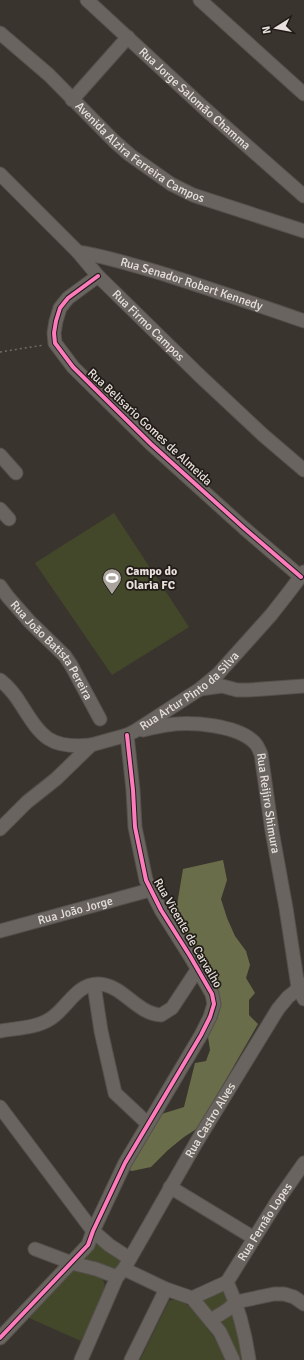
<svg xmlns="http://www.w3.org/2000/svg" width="304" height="1360" font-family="Signika,sans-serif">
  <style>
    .green { fill: #44482a }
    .forest { fill: #696d49 }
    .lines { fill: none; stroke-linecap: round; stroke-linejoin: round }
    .minor-casing { stroke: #55504b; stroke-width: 15 }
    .path { stroke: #706b68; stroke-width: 1.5; stroke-dasharray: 2 3; stroke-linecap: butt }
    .minor { stroke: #69645f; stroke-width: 13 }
    .cycleway-casing { stroke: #211c18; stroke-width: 6 }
    .cycleway { stroke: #fd7abc; stroke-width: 4 }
    .labels { text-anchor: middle; stroke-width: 3.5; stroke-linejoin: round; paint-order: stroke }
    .street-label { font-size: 12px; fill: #e8e0da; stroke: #211c18 }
    .poi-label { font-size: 12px; font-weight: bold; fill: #e8e0da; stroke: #211c18; text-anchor: start }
  </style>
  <rect width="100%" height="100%" fill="#3a342f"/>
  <g class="green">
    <polygon points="114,513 189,627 112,675 35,563"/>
    <path d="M94,1240L99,1245L124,1259L116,1272C109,1269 89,1261 84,1257Z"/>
    <path d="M84,1270C90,1272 99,1274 103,1280C111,1293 87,1329 81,1341L27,1317L69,1271Z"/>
    <polygon points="222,1288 228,1293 228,1305 215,1314 195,1299"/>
    <path d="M172,1300C175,1300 179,1300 181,1301C196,1306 220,1346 227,1360H140L169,1301Z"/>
    <polygon points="232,1309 243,1360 235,1360 217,1321"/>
  </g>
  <polygon class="forest" points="223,860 227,880 221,899 227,918 235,936 246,951 250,965 246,978 255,993 249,1000 249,1015 258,1024 198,1128 184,1137 168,1150 151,1167 132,1171 126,1169 155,1116 184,1107 195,1063 206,1061 210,1050 208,1037 203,1034 215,1009 167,913 177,905 183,869"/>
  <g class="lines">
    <defs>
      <g id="minor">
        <path id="s1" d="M87,0L204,108L304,196"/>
        <polyline points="200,0 304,94"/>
        <path id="s2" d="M0,33L49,75L114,141L130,155L171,184L193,195L304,231"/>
        <polyline points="72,100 128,37"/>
        <path id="s3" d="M0,174L78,252L98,276L200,376L263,435L304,470"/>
        <path id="s4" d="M78,252C109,257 137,266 167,275C213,290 259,305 304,321"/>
        <polyline points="98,276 68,298 60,308 56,321 54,333 55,343 73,367 151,444 244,528 301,577"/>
        <polyline points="0,455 16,473"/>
        <polyline points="0,509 9,519"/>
        <path id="s5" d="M0,586L8,597L30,622L65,656L71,665L100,719"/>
        <path d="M0,680C9,687 16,696 22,706C42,738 51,749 91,745"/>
        <polyline points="200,689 222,686 237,690 249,690 304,686"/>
        <path id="s6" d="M143,730C151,728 159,726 167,725C191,721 238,725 255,743C258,746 259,750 261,754L272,831L286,908L298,987L304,999"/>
        <path id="s7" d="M0,829L27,802L56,779L91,745L127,735L135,731L200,689L218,674L271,615L289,592L304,572"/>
        <path id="s8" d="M0,931L150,890"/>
        <polyline points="94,985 101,1031 115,1093 148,1124"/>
        <path d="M0,1031C17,1028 36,1028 50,1019C67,1009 76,983 99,984C123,985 137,1014 161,1015L172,1008L197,970"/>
        <polyline points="0,1107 93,1231 109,1245 129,1258"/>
        <polyline points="170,1187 254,1238"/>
        <polyline points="35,1249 72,1263 96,1269 117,1277"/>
        <path id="s9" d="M227,1282L278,1200L304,1163"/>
        <path d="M227,1282C239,1308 245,1332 249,1360"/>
        <polyline points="192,1298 227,1282"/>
        <polyline points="211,1320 227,1310 236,1302 274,1294 284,1294 294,1297 304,1304"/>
        <polyline points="0,1338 88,1245 93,1231 125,1163 201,1035 210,1017 214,1004 212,994 190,956 161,910 146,880 135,827 133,790 127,735"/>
        <polyline points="81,1360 117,1277 124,1269"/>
        <polyline points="131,1360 166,1289"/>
        <path id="s10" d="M233,1360L220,1332L192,1298L166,1289L124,1269L196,1143L278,1009L288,997L304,984"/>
      </g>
    </defs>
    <use href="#minor" class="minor-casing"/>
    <polyline class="path" points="0,352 44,345"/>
    <use href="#minor" class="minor"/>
    <defs>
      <g id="cycleway">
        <polyline points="98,276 68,298 60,308 56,321 54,333 55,343 73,367 151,444 244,528 301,577"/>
        <polyline points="0,1338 88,1245 93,1231 125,1163 201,1035 210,1017 214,1004 212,994 190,956 161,910 146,880 135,827 133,790 127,735"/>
      </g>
    </defs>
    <use href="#cycleway" class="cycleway-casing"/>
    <use href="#cycleway" class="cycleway"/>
  </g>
  <defs>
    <symbol id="stadium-pin" viewBox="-11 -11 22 30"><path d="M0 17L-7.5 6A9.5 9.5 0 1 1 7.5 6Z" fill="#aba49e" stroke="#211c18"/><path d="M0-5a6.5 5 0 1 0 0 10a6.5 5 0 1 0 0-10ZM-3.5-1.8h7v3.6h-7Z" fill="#fff"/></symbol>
  </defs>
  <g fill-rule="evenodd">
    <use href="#stadium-pin" x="101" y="567" width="22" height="30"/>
  </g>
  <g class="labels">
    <g class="street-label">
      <text dy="4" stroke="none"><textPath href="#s1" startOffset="146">Rua Jorge Salomão Chamma</textPath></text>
      <text dy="4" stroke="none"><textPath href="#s2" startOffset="185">Avenida Alzira Ferreira Campos</textPath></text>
      <text dy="4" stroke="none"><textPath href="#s4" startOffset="118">Rua Senador Robert Kennedy</textPath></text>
      <text dy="4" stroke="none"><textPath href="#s3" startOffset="212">Rua Firmo Campos</textPath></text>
      <text transform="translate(150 427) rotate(43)" y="4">Rua Belisario Gomes de Almeida</text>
      <text dy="4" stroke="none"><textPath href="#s5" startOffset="83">Rua João Batista Pereira</textPath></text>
      <text dy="4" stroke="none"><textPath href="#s7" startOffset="238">Rua Artur Pinto da Silva</textPath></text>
      <text dy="4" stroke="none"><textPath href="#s6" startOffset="179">Rua Reijiro Shimura</textPath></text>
      <text dy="4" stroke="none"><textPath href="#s8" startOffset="78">Rua João Jorge</textPath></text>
      <text transform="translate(188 933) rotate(60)" y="4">Rua Vicente de Carvalho</text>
      <text dy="4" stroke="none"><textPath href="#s10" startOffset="321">Rua Castro Alves</textPath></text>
      <text dy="4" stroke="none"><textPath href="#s9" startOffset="71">Rua Fernão Lopes</textPath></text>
    </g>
    <g class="poi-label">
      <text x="126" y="575">Campo do<tspan x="126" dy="14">Olaria FC</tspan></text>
    </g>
  </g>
  <g transform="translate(276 28) rotate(259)" stroke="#211c18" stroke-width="3" paint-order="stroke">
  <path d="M0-3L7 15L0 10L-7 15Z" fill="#e8e0da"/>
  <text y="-6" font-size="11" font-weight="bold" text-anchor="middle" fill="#e8e0da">N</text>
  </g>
</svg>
